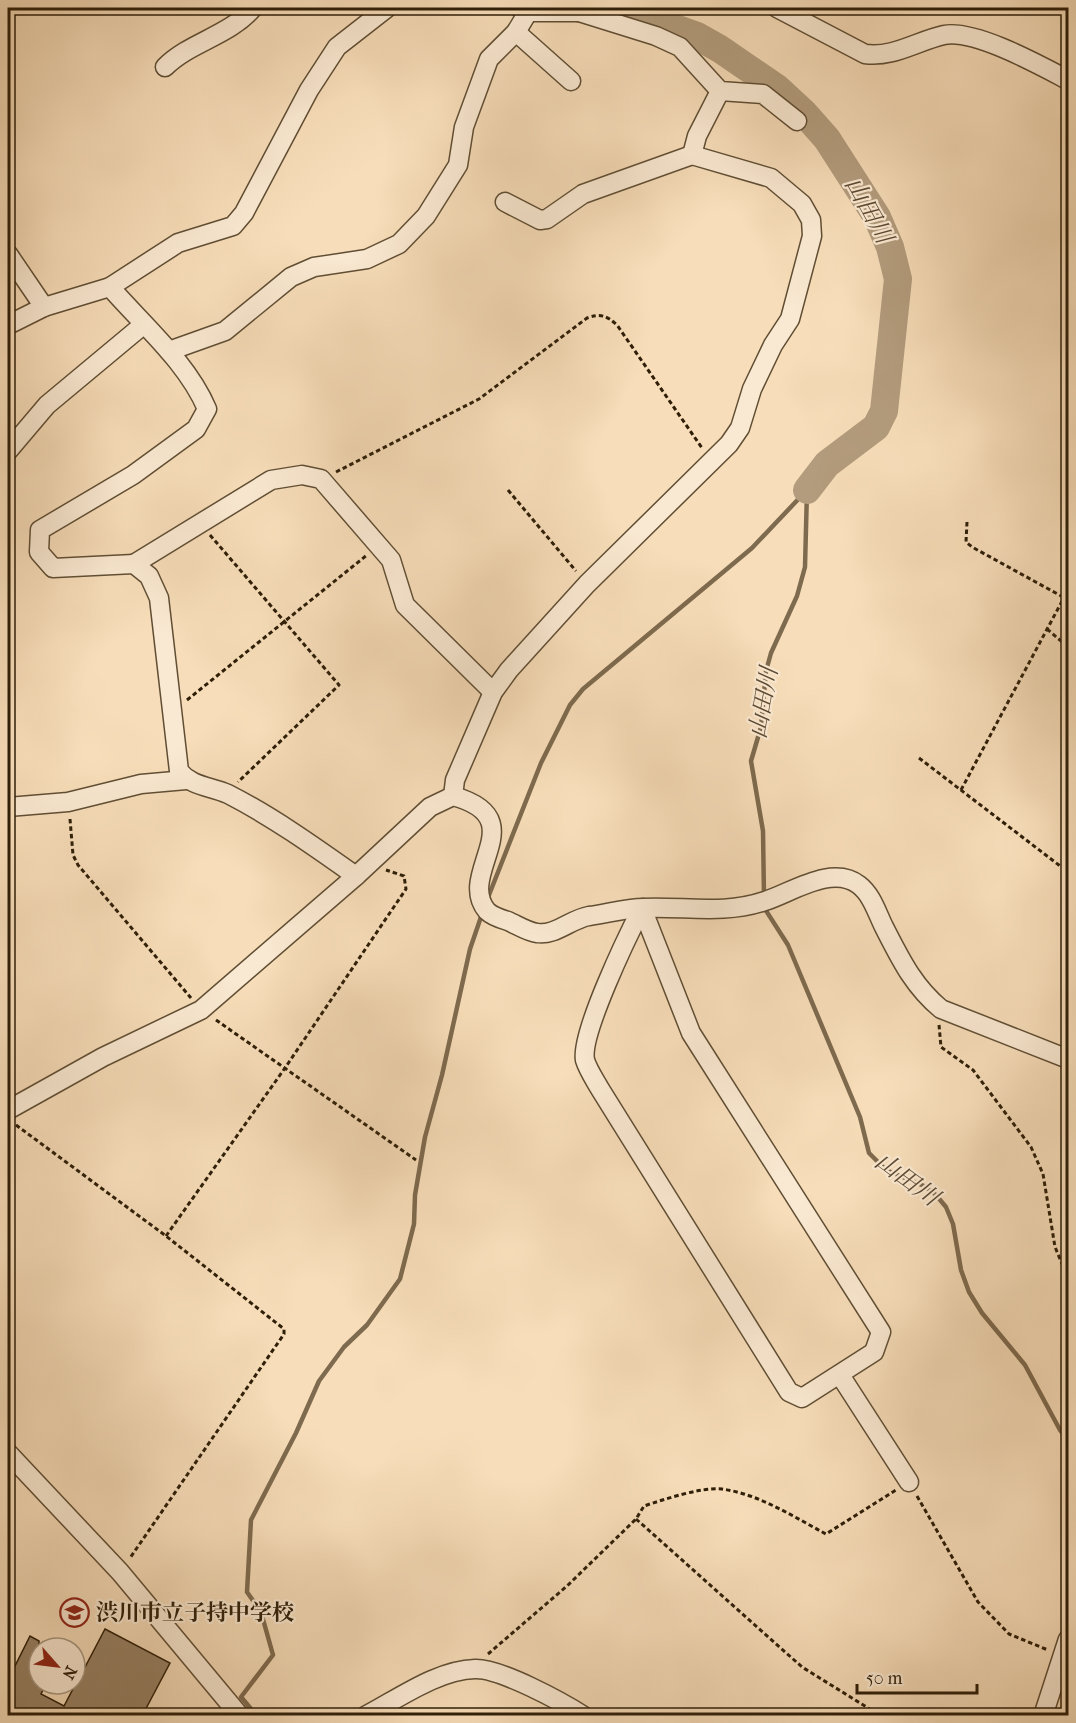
<svg xmlns="http://www.w3.org/2000/svg" width="1076" height="1723" font-family="'IM FELL French Canon','Noto Serif JP',serif">
  <style>
    .lines { fill: none; stroke-linecap: round; stroke-linejoin: round }
    .stream { stroke: #7e6a4e; stroke-width: 4.5 }
    .river { stroke: #b39c7d; stroke-width: 28 }
    .building { fill: #978164; stroke: #2e1e08; stroke-width: 1.5 }
    .street-casing { stroke: #604e34; stroke-width: 21 }
    .path { stroke: #2e1e08; stroke-width: 3; stroke-dasharray: 4.5 3; stroke-linecap: butt }
    .street { stroke: #fae9d2; stroke-width: 18 }
    .labels { text-anchor: middle; stroke-width: 4.5; stroke-linejoin: round; paint-order: stroke }
    .poi-label { font-size: 22px; font-weight: bold; fill: #2e1e08; stroke: #fae9d2; text-anchor: start }
    .water-label { font-size: 24px; font-style: italic; fill: #5d4a31; stroke: #fae9d2 }
  </style>
  <rect width="100%" height="100%" fill="#f7ddb9"/>
  <filter id="stains"><feTurbulence type="fractalNoise" baseFrequency=".00333" numOctaves="4"/><feColorMatrix values="0 0 0 0 .2 0 0 0 0 .09 0 0 0 0 .02 0 0 0 .5 -.17"/></filter>
  <radialGradient id="worn" r=".72"><stop offset=".6" stop-color="#630" stop-opacity="0"/><stop offset="1" stop-color="#630" stop-opacity=".3"/></radialGradient>
  <g class="lines">
    <g class="stream">
      <polyline points="764,897 763,831 751,761 761,727 766,671 771,653 797,596 805,567 807,490"/>
      <polyline points="487,900 541,763 570,705 583,689 752,548 807,490"/>
      <polyline points="763,906 788,945 860,1117 869,1153 886,1170 924,1186 936,1195 946,1207 953,1224 961,1270 969,1292 982,1313 1025,1365 1060,1430 1068,1440"/>
      <polyline points="257,1716 241,1697 273,1655 261,1612 247,1592 251,1520 296,1433 319,1381 344,1347 367,1325 400,1279 414,1224 415,1195 425,1137 442,1075 470,949 482,914"/>
    </g>
    <polyline class="river" points="619,8 697,36 720,49 777,88 804,113 827,139 877,217 890,247 898,279 884,411 876,427 827,464 807,490"/>
  </g>
  <polygon class="building" points="105,1629 170,1663 142,1716 8,1716 8,1680 30,1636 39,1641 39,1684 46,1684 41,1694 64,1706 75,1685 75,1665 84,1669"/>
  <g class="lines">
    <defs>
      <g id="street">
        <polyline points="520,8 528,12 579,12 586,8"/>
        <path d="M777,8L865,54C893,58 917,41 944,35C975,29 1041,66 1068,80"/>
        <polyline points="579,12 656,36 680,47 720,91 763,94 797,121"/>
        <polyline points="516,32 571,81"/>
        <path d="M165,67C190,42 229,36 253,8"/>
        <polyline points="692,155 697,136 720,91"/>
        <polyline points="8,254 44,307"/>
        <path d="M110,287C143,325 187,362 207,409L196,429L133,475L40,530L39,552L53,568L134,564L149,576L159,598L179,771C192,787 210,786 228,794C273,817 315,847 356,876"/>
        <polyline points="8,325 44,307 110,287 178,243 233,226 244,213 309,90 337,47 387,8"/>
        <polyline points="169,351 225,331 291,277 314,267 367,259 399,244 426,216 458,165 464,127 489,59 516,32 528,12"/>
        <polyline points="8,451 47,405 143,325"/>
        <polyline points="134,564 271,480 302,475 321,479 391,560 405,605 493,692"/>
        <polyline points="453,796 455,780 493,692 509,670 587,584 729,444 740,428 752,389 773,345 790,319 812,236 811,220 802,204 771,178 692,155 583,194 547,219 540,220 505,202"/>
        <polyline points="8,807 68,802 141,784 186,780"/>
        <path d="M642,908L691,1033L881,1332L874,1352L802,1398L789,1392L600,1089C595,1080 588,1070 585,1060C580,1034 628,935 642,908Z"/>
        <path d="M8,1110L103,1057L201,1010L356,876L430,807L453,796C536,819 455,873 487,911C492,916 501,919 508,921C517,925 528,932 537,933C555,936 571,919 589,916C606,914 625,908 643,908C684,906 724,915 765,901C791,893 832,864 859,885C872,895 877,913 884,927C900,958 913,986 941,1009L1068,1059"/>
        <polyline points="840,1375 909,1482"/>
        <polyline points="8,1453 120,1572 240,1716"/>
        <path d="M365,1716C398,1699 437,1670 475,1669C500,1668 562,1702 584,1716"/>
        <polyline points="1043,1716 1068,1639"/>
      </g>
    </defs>
    <use href="#street" class="street-casing"/>
    <g class="path">
      <path d="M336,472L479,399L587,318C601,313 607,316 617,325L702,448"/>
      <polyline points="508,490 576,571"/>
      <polyline points="967,522 966,542 972,547 1063,597"/>
      <polyline points="210,535 339,685 238,782"/>
      <polyline points="1047,629 1068,647"/>
      <polyline points="187,700 367,555"/>
      <polyline points="919,758 1068,872"/>
      <polyline points="961,790 1068,590"/>
      <polyline points="70,819 73,855 78,865 191,998"/>
      <polyline points="216,1020 416,1160"/>
      <polyline points="939,1025 941,1047 973,1070 1031,1147 1043,1174 1055,1247 1068,1278"/>
      <polyline points="16,1125 166,1236 284,1329 284,1334 130,1558"/>
      <polyline points="166,1236 285,1068 406,889 404,876 386,870"/>
      <polyline points="917,1496 978,1602 1009,1634 1048,1650"/>
      <polyline points="636,1519 802,1667 881,1716"/>
      <path d="M488,1654L567,1586L636,1519L644,1506C665,1499 701,1487 722,1489C759,1494 794,1517 826,1534L896,1490"/>
    </g>
    <use href="#street" class="street"/>
  </g>
  <defs>
    <symbol id="school-ring" viewBox="-11 -11 22 22"><circle r="9.5" fill="#fae9d2" stroke="#8f2418" stroke-width="1.5"/><path d="M0-5L7-2L0 1L-7-2ZM-4 1L0 2.5L4 1V4Q0 6-4 4Z" fill="#8f2418"/></symbol>
  </defs>
  <g fill-rule="evenodd">
    <use href="#school-ring" x="58" y="1596" width="33" height="33"/>
  </g>
  <g class="labels">
    <g class="poi-label">
      <text x="96" y="1620">渋川市立子持中学校</text>
    </g>
    <g class="water-label">
      <text transform="translate(869 210) rotate(61)" y="8">山田川</text>
      <text transform="translate(763 703) rotate(-80)" y="8">山田川</text>
      <text transform="translate(907 1179) rotate(36)" y="8">山田川</text>
    </g>
  </g>
  <rect width="1076" height="1723" fill="none" stroke="#f7ddb9" stroke-width="30"/>
  <rect x="9" y="9" width="1058" height="1705" fill="none" stroke="#2e1e08" stroke-width="3"/>
  <rect x="15" y="15" width="1046" height="1693" fill="none" stroke="#2e1e08" stroke-width="1.5"/>
  <g transform="translate(57 1666) rotate(118)"><circle r="28" fill="#fae9d2" stroke="#a89881" stroke-width="1.5"/>
  <path d="M0-4.5L10 22L0 15L-10 22Z" fill="#8f2418"/>
  <text y="-9" font-size="16" font-weight="bold" text-anchor="middle" fill="#2e1e08">N</text>
  </g>
  <path d="M857 1684v9h120v-9" fill="none" stroke="#2e1e08" stroke-width="3"/>
  <text x="866" y="1684" font-size="18" fill="#2e1e08" stroke="#fae9d2" stroke-width="4.5" paint-order="stroke">50 m</text>
  <rect width="100%" height="100%" filter="url(#stains)"/>
  <rect width="100%" height="100%" fill="url(#worn)"/>
</svg>
